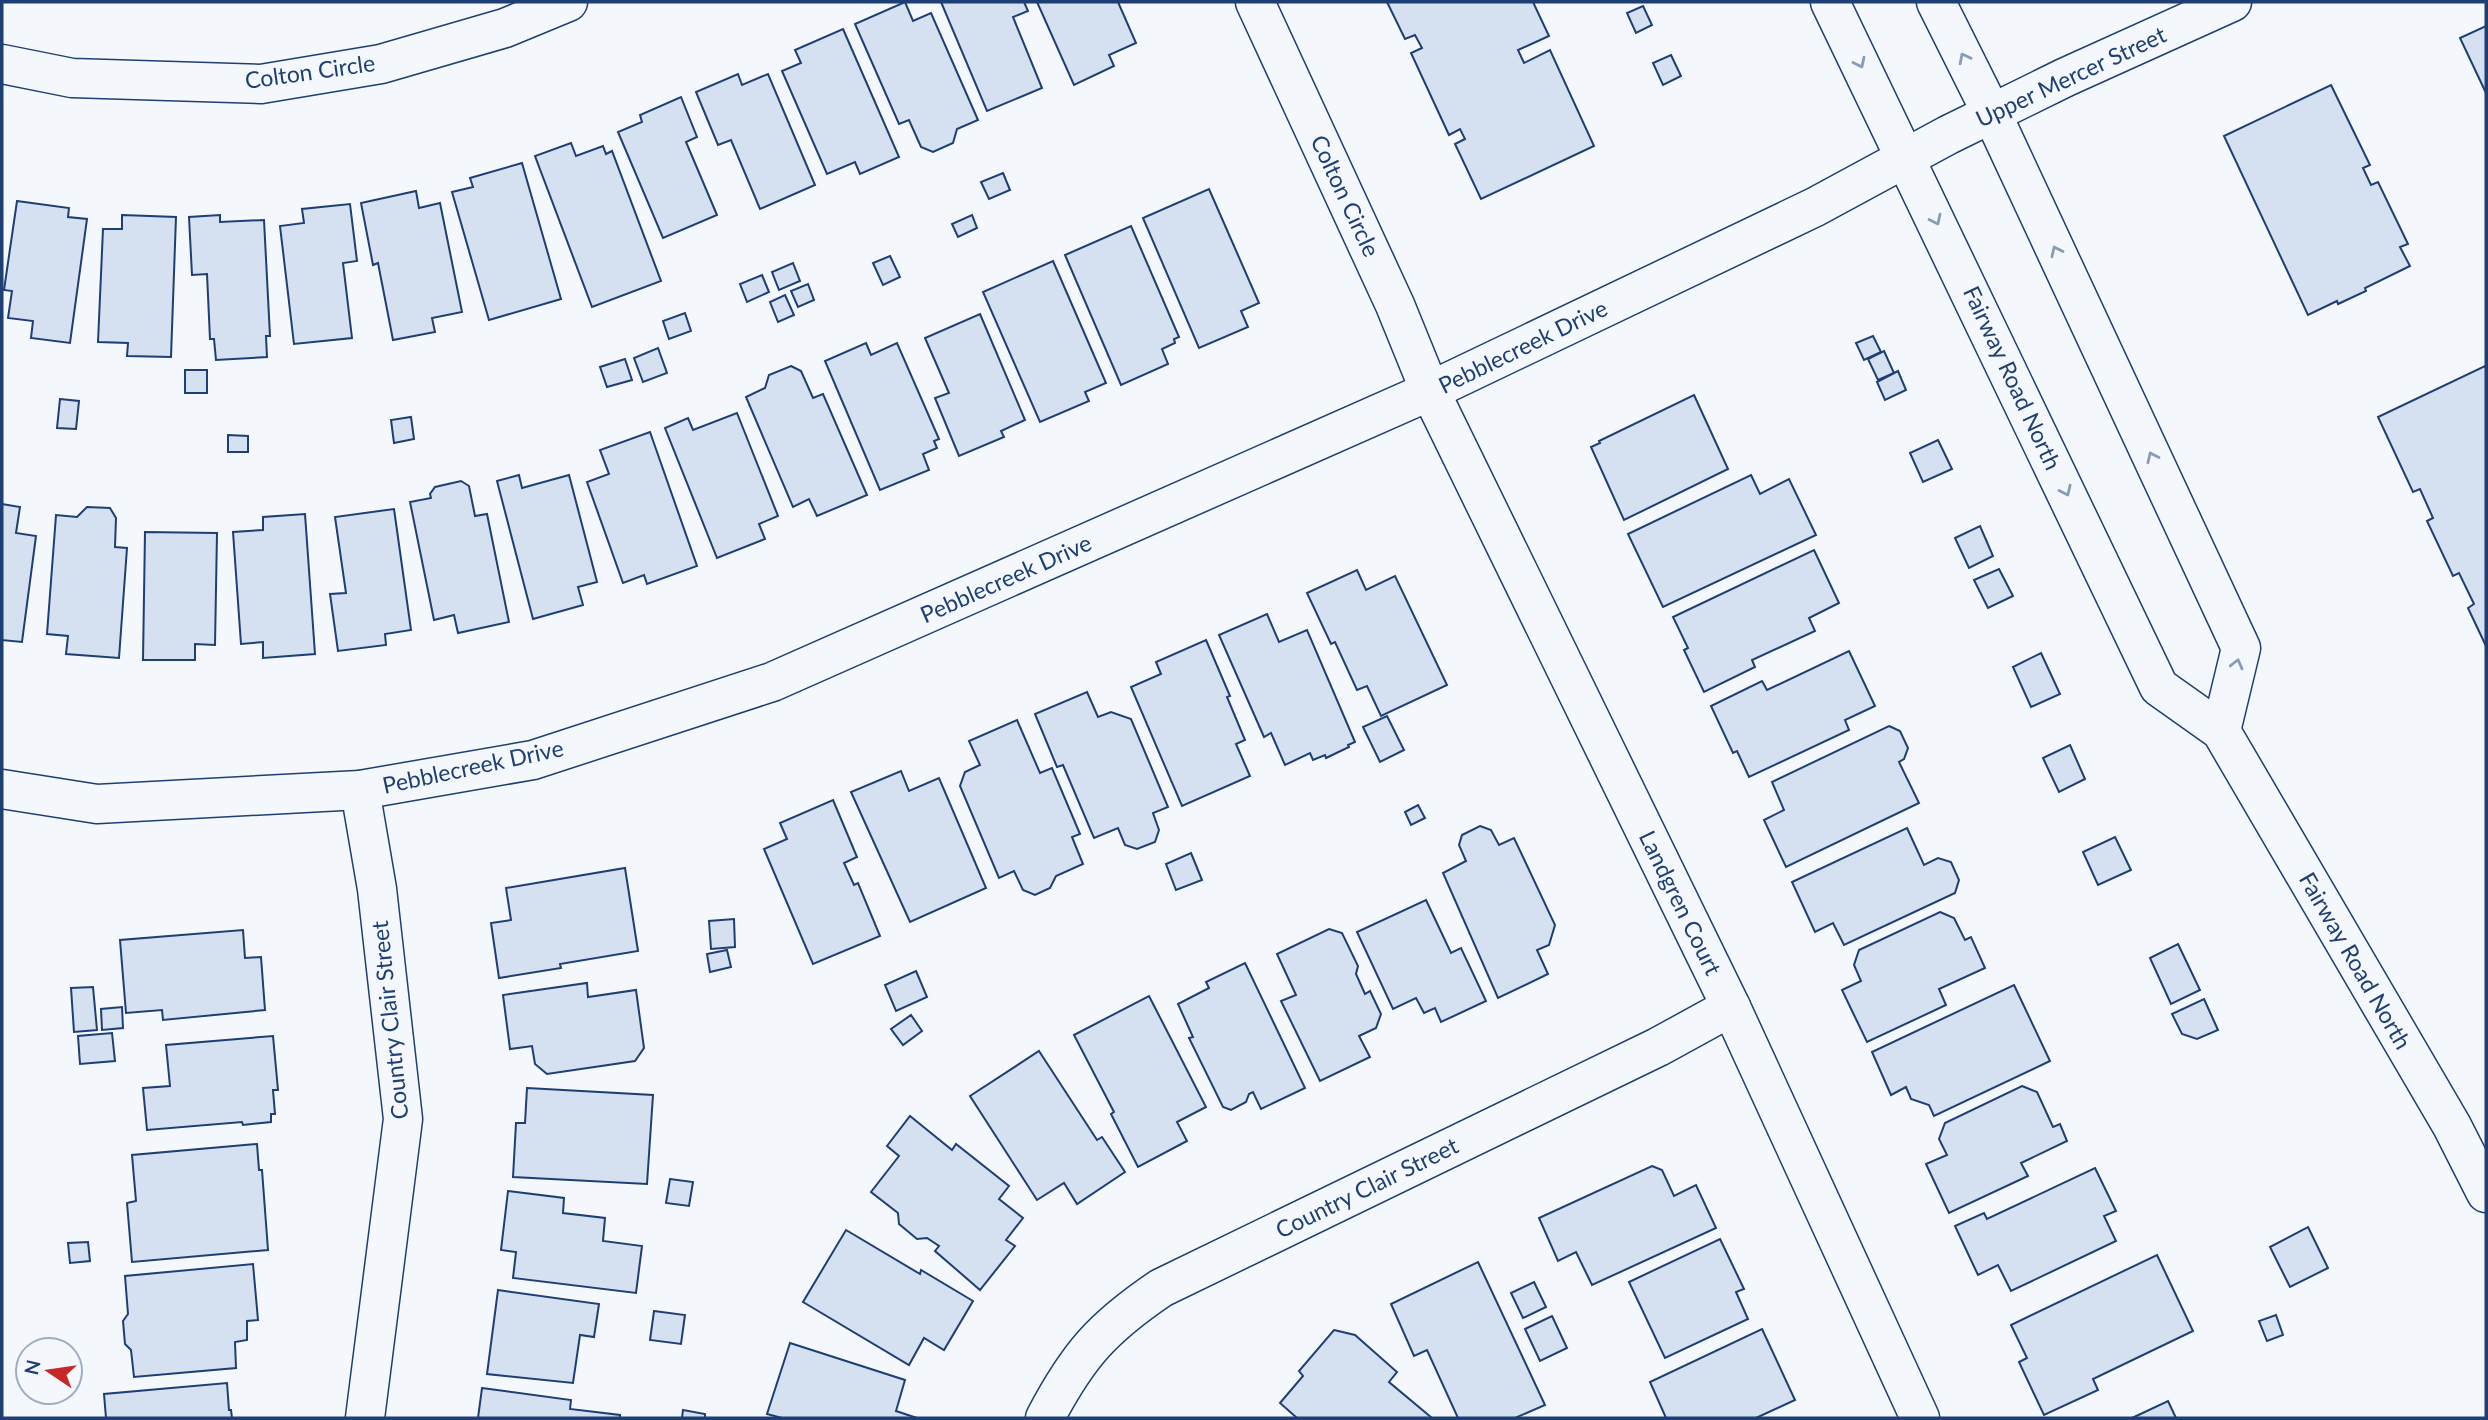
<svg xmlns="http://www.w3.org/2000/svg" width="2488" height="1420" font-family="Lato,sans-serif">
  <style>
    .building { fill: #d5e0f0; stroke: #1d3f73; stroke-width: 2 }
    .lines { fill: none; stroke-linecap: round; stroke-linejoin: round }
    .minor-casing { stroke: #1d3f73; stroke-width: 41 }
    .secondary-casing { stroke: #1d3f73; stroke-width: 41 }
    .minor { stroke: #f4f7fb; stroke-width: 38 }
    .secondary { stroke: #f4f7fb; stroke-width: 38 }
    .oneway { stroke: #889bb7 }
    .labels { text-anchor: middle; stroke-width: 5; stroke-linejoin: round; paint-order: stroke }
    .street-label { font-size: 23px; fill: #1d3f73; stroke: #f4f7fb }
  </style>
  <rect width="100%" height="100%" fill="#f4f7fb"/>
  <g class="building">
    <polygon points="905,2 913,21 931,13 978,120 957,129 953,143 933,152 921,147 909,120 899,124 855,24"/>
    <polygon points="941,2 1024,2 1028,11 1013,17 1042,88 987,111"/>
    <polygon points="1037,2 1118,2 1136,43 1109,55 1114,66 1074,85"/>
    <polygon points="1387,2 1533,2 1549,36 1518,50 1524,63 1550,50 1594,146 1481,199 1455,144 1465,139 1460,129 1449,135 1411,53 1422,48 1415,35 1405,39"/>
    <polygon points="1643,6 1652,25 1636,33 1627,13"/>
    <polygon points="2486,26 2486,93 2460,38"/>
    <polygon points="843,29 899,157 860,174 855,162 827,174 782,71 801,63 795,50"/>
    <polygon points="1671,55 1681,76 1663,85 1653,63"/>
    <polygon points="738,74 742,85 768,74 815,185 760,209 731,140 718,145 696,92"/>
    <polygon points="2331,85 2370,165 2363,168 2371,185 2378,182 2408,244 2400,247 2410,266 2365,288 2366,291 2338,304 2337,301 2308,315 2224,136"/>
    <polygon points="681,97 697,137 686,142 717,215 663,238 618,132 642,122 640,115"/>
    <polygon points="571,143 576,156 603,146 606,154 612,151 661,281 592,307 535,156"/>
    <polygon points="522,163 561,299 489,320 452,192 473,187 470,178"/>
    <polygon points="1003,173 1010,190 989,199 981,182"/>
    <polygon points="1209,189 1259,303 1241,311 1248,327 1199,348 1143,218"/>
    <polygon points="416,191 419,208 440,203 462,312 432,318 435,332 393,340 378,263 373,265 361,203"/>
    <polygon points="17,201 69,208 68,217 87,219 70,343 31,338 33,321 8,318 12,291 4,290"/>
    <polygon points="350,204 357,261 343,263 352,338 294,344 280,226 304,223 302,209"/>
    <polygon points="122,215 176,217 171,357 127,356 128,343 98,342 103,229 122,229"/>
    <polygon points="220,215 220,222 264,220 270,336 266,336 267,357 216,360 214,339 210,339 207,274 192,275 189,217"/>
    <polygon points="972,215 977,228 958,237 952,224"/>
    <polygon points="1131,226 1179,337 1174,339 1175,343 1162,349 1168,364 1121,385 1065,255"/>
    <polygon points="890,256 900,277 883,285 873,263"/>
    <polygon points="1053,261 1106,383 1085,392 1089,401 1040,422 983,292"/>
    <polygon points="793,263 800,281 779,290 772,272"/>
    <polygon points="762,275 769,292 747,302 740,284"/>
    <polygon points="808,284 814,300 798,307 791,291"/>
    <polygon points="785,295 794,315 778,322 770,302"/>
    <polygon points="685,313 691,331 669,339 663,321"/>
    <polygon points="980,314 1025,420 1001,431 1004,437 959,456 935,398 949,393 925,338"/>
    <polygon points="1873,336 1881,352 1864,360 1856,343"/>
    <polygon points="866,343 871,355 897,343 939,439 934,441 937,448 923,454 929,470 880,490 825,361"/>
    <polygon points="658,348 667,373 643,382 634,358"/>
    <polygon points="1884,351 1894,373 1878,380 1868,359"/>
    <polygon points="625,359 632,380 607,387 600,367"/>
    <polygon points="791,366 801,371 813,398 823,394 867,495 817,516 809,499 793,507 746,397 765,388 769,375"/>
    <polygon points="2485,366 2486,368 2486,646 2468,608 2474,604 2459,573 2453,576 2427,521 2433,518 2420,489 2413,492 2378,417"/>
    <rect x="185" y="370" width="22" height="23"/>
    <polygon points="1898,371 1906,390 1885,400 1877,382"/>
    <polygon points="1694,395 1728,469 1624,520 1591,447 1600,443 1599,441"/>
    <polygon points="60,399 79,401 76,429 57,428"/>
    <polygon points="737,413 778,516 759,524 765,539 717,558 665,428 688,418 693,430"/>
    <polygon points="411,417 414,439 394,443 391,420"/>
    <polygon points="650,432 697,566 647,584 644,575 623,583 587,482 609,474 600,450"/>
    <polygon points="228,435 248,436 248,452 228,452"/>
    <polygon points="1938,440 1952,469 1923,482 1910,453"/>
    <polygon points="519,475 522,488 569,475 597,582 578,587 583,605 533,619 497,481"/>
    <polygon points="1751,475 1760,494 1789,479 1816,535 1663,607 1628,534"/>
    <polygon points="461,481 469,486 475,516 487,514 509,622 458,633 454,615 434,620 410,502 431,498 430,494 435,487"/>
    <polygon points="2,504 20,507 16,533 36,536 22,642 2,640 2,642"/>
    <polygon points="87,507 110,508 116,518 115,547 127,548 119,658 66,654 68,636 47,634 56,515 77,517"/>
    <polygon points="394,509 411,630 385,634 386,645 338,651 330,594 346,593 335,517"/>
    <polygon points="305,514 315,654 263,658 263,642 241,644 233,532 263,530 263,517"/>
    <polygon points="1980,526 1993,556 1969,568 1955,538"/>
    <polygon points="145,532 217,533 215,645 195,644 195,660 143,660"/>
    <polygon points="1814,550 1839,603 1809,618 1815,631 1752,660 1755,667 1704,692 1684,650 1688,648 1673,617"/>
    <polygon points="1999,569 2013,596 1988,608 1974,580"/>
    <polygon points="1357,570 1366,590 1395,576 1447,685 1381,716 1367,686 1357,690 1335,642 1331,644 1307,593"/>
    <polygon points="1267,614 1279,642 1307,630 1355,742 1348,745 1349,747 1326,758 1325,755 1313,760 1310,753 1285,765 1271,733 1264,737 1219,635"/>
    <polygon points="1206,640 1230,696 1227,697 1245,740 1236,744 1250,776 1182,806 1131,687 1161,674 1156,662"/>
    <polygon points="1849,651 1875,706 1845,720 1849,730 1749,777 1737,751 1733,753 1711,706 1762,681 1767,690"/>
    <polygon points="2041,653 2060,694 2031,707 2013,667"/>
    <polygon points="1087,692 1098,717 1111,712 1131,719 1168,807 1153,813 1159,830 1155,842 1137,849 1125,845 1118,828 1094,838 1063,765 1057,767 1035,714"/>
    <polygon points="1387,716 1404,750 1380,762 1363,727"/>
    <polygon points="1017,720 1040,773 1052,768 1080,834 1072,837 1083,864 1056,876 1050,888 1035,895 1023,890 1014,871 999,878 960,786 965,772 980,765 969,741"/>
    <polygon points="1889,726 1900,731 1908,748 1904,759 1899,762 1919,803 1786,867 1764,820 1784,810 1772,782"/>
    <polygon points="2070,745 2085,779 2059,792 2043,758"/>
    <polygon points="901,771 909,791 939,778 986,888 910,922 851,792"/>
    <polygon points="833,800 857,857 844,863 854,885 858,883 880,936 813,964 764,849 787,839 780,823"/>
    <polygon points="1418,805 1425,818 1411,825 1405,812"/>
    <polygon points="1480,826 1491,830 1499,845 1514,838 1555,925 1549,945 1537,950 1548,974 1498,998 1443,873 1466,861 1459,845 1462,835"/>
    <polygon points="1907,828 1924,865 1938,858 1951,862 1959,880 1955,893 1844,945 1833,923 1815,932 1792,882"/>
    <polygon points="2115,837 2131,870 2098,885 2083,852"/>
    <polygon points="1191,853 1202,880 1176,890 1166,864"/>
    <polygon points="625,868 638,951 560,964 561,968 499,978 491,923 511,920 506,888"/>
    <polygon points="1426,900 1451,953 1461,948 1486,1001 1441,1022 1435,1008 1424,1013 1416,998 1393,1009 1357,932"/>
    <polygon points="1940,912 1954,918 1965,940 1971,937 1985,968 1939,989 1946,1005 1867,1042 1842,990 1861,981 1854,965 1859,950"/>
    <polygon points="734,919 735,947 711,949 709,921"/>
    <polygon points="1329,929 1342,933 1358,966 1356,974 1365,994 1370,991 1381,1014 1376,1028 1359,1036 1370,1057 1320,1081 1281,1001 1296,995 1277,954"/>
    <polygon points="243,930 245,958 261,957 265,1010 163,1020 162,1010 126,1013 120,940"/>
    <polygon points="2178,944 2200,990 2171,1004 2150,958"/>
    <polygon points="727,950 731,967 710,972 707,954"/>
    <polygon points="1245,963 1305,1088 1261,1109 1253,1092 1249,1094 1246,1102 1231,1110 1223,1107 1189,1038 1193,1037 1178,1004 1209,988 1206,982"/>
    <polygon points="916,971 927,997 896,1011 885,985"/>
    <polygon points="587,983 588,997 636,990 644,1048 635,1061 547,1074 535,1064 532,1046 510,1049 503,995"/>
    <polygon points="2014,985 2050,1061 1934,1116 1929,1105 1911,1099 1906,1087 1891,1095 1872,1052"/>
    <polygon points="93,987 97,1030 74,1032 71,988"/>
    <polygon points="1149,996 1206,1107 1177,1122 1187,1141 1138,1167 1111,1114 1114,1112 1074,1035"/>
    <polygon points="2204,999 2218,1030 2197,1039 2182,1034 2172,1014"/>
    <polygon points="122,1007 123,1028 102,1030 101,1009"/>
    <polygon points="911,1015 922,1031 903,1045 891,1029"/>
    <polygon points="112,1033 115,1061 80,1064 78,1036"/>
    <polygon points="273,1036 278,1090 273,1090 275,1114 271,1114 271,1122 243,1125 242,1122 147,1130 143,1088 170,1086 166,1045"/>
    <polygon points="1039,1051 1097,1140 1102,1137 1125,1172 1077,1204 1064,1183 1037,1200 970,1096"/>
    <polygon points="2022,1086 2037,1092 2053,1127 2060,1124 2067,1141 2021,1163 2028,1176 1949,1213 1926,1164 1947,1155 1939,1139 1945,1123"/>
    <polygon points="527,1088 653,1095 647,1184 513,1177 516,1123 525,1123"/>
    <polygon points="910,1116 952,1150 956,1144 1009,1186 999,1199 1023,1218 1006,1240 1015,1246 980,1290 935,1251 939,1246 927,1238 917,1239 899,1224 898,1213 871,1192 899,1156 887,1146"/>
    <polygon points="257,1144 259,1170 262,1170 268,1250 132,1262 127,1203 136,1201 132,1155"/>
    <polygon points="1652,1166 1662,1170 1674,1196 1696,1185 1716,1228 1592,1285 1576,1252 1558,1261 1539,1218"/>
    <polygon points="2095,1168 2116,1211 2104,1216 2116,1241 2011,1291 1998,1265 1978,1275 1955,1226 1984,1213 1987,1219"/>
    <polygon points="670,1179 693,1182 689,1206 666,1203"/>
    <polygon points="508,1191 564,1198 563,1213 605,1218 603,1241 642,1246 636,1293 513,1278 516,1252 501,1250"/>
    <polygon points="2308,1227 2328,1268 2290,1287 2270,1247"/>
    <polygon points="846,1230 920,1274 921,1270 973,1301 944,1350 924,1338 909,1365 803,1302"/>
    <polygon points="1720,1239 1744,1289 1736,1292 1748,1319 1665,1358 1629,1282"/>
    <polygon points="88,1242 90,1261 70,1263 68,1243"/>
    <polygon points="2157,1255 2193,1331 2093,1379 2098,1390 2044,1415 2019,1362 2027,1358 2011,1325"/>
    <polygon points="1478,1262 1545,1405 1515,1418 1458,1418 1427,1350 1414,1356 1391,1304"/>
    <polygon points="253,1264 258,1320 247,1321 247,1340 235,1342 236,1368 134,1377 131,1350 125,1344 123,1321 128,1314 125,1276"/>
    <polygon points="1534,1282 1546,1307 1523,1318 1511,1293"/>
    <polygon points="498,1290 599,1304 594,1337 580,1335 573,1383 487,1374"/>
    <polygon points="654,1311 685,1315 681,1344 650,1340"/>
    <polygon points="2276,1315 2283,1335 2267,1341 2259,1321"/>
    <polygon points="1552,1316 1567,1348 1540,1361 1525,1329"/>
    <polygon points="1762,1329 1795,1400 1756,1418 1666,1418 1650,1382"/>
    <polygon points="1334,1330 1355,1335 1397,1372 1389,1382 1432,1418 1297,1418 1280,1403 1303,1376 1299,1371"/>
    <polygon points="790,1343 905,1380 896,1411 917,1418 782,1418 767,1414"/>
    <polygon points="227,1383 229,1410 231,1410 232,1418 106,1418 104,1394"/>
    <polygon points="482,1388 571,1400 570,1409 620,1415 620,1418 478,1418"/>
    <polygon points="2168,1401 2176,1418 2132,1418"/>
    <polygon points="683,1410 705,1414 705,1418 682,1418"/>
  </g>
  <g class="lines">
    <defs>
      <g id="minor">
        <polyline points="1255,2 1395,305 1430,391 1731,1007 1920,1418"/>
        <polyline points="2,64 72,78 261,84 381,64 505,28 568,2"/>
        <polyline points="2,789 97,804 360,790 533,760 772,682 1430,391 1815,207 1948,135 2066,77 2232,2"/>
        <polyline points="360,790 377,889 403,1119 365,1418"/>
        <path d="M1045,1418C1078,1355 1102,1328 1161,1288L1658,1047L1731,1007"/>
      </g>
      <g id="secondary">
        <polyline points="1830,2 2159,687 2221,731 2452,1126 2486,1193"/>
        <polyline points="1936,2 1992,114 2241,648 2221,731"/>
      </g>
    </defs>
    <use href="#minor" class="minor-casing"/>
    <use href="#secondary" class="secondary-casing"/>
    <use href="#minor" class="minor"/>
    <use href="#secondary" class="secondary"/>
  </g>
  <defs><path id="oneway-chevron" d="M-2-3.5L2.5 0L-2 3.5" fill="none" stroke-width="1.6" stroke-linecap="round" stroke-linejoin="round" transform="scale(1.75)"/></defs>
  <g class="oneway">
    <use href="#oneway-chevron" transform="translate(1964 58) rotate(-117)"/>
    <use href="#oneway-chevron" transform="translate(1860 63) rotate(64)"/>
    <use href="#oneway-chevron" transform="translate(1936 220) rotate(64)"/>
    <use href="#oneway-chevron" transform="translate(2056 251) rotate(-115)"/>
    <use href="#oneway-chevron" transform="translate(2152 457) rotate(-115)"/>
    <use href="#oneway-chevron" transform="translate(2066 491) rotate(65)"/>
    <use href="#oneway-chevron" transform="translate(2237 664) rotate(-76)"/>
  </g>
  <g class="labels">
    <g class="street-label">
      <text transform="translate(310 72) rotate(-8)" y="8">Colton Circle</text>
      <text transform="translate(2071 77) rotate(-25)" y="8">Upper Mercer Street</text>
      <text transform="translate(1345 196) rotate(65)" y="8">Colton Circle</text>
      <text transform="translate(1523 347) rotate(-26)" y="8">Pebblecreek Drive</text>
      <text transform="translate(2012 378) rotate(65)" y="8">Fairway Road North</text>
      <text transform="translate(1006 579) rotate(-24)" y="8">Pebblecreek Drive</text>
      <text transform="translate(473 767) rotate(-12)" y="8">Pebblecreek Drive</text>
      <text transform="translate(1680 903) rotate(64)" y="8">Landgren Court</text>
      <text transform="translate(2355 961) rotate(60)" y="8">Fairway Road North</text>
      <text transform="translate(390 1020) rotate(-96)" y="8">Country Clair Street</text>
      <text transform="translate(1367 1188) rotate(-26)" y="8">Country Clair Street</text>
    </g>
  </g>
  <rect width="2488" height="1420" fill="none" stroke="#1d3f73" stroke-width="7"/>
  <g transform="translate(49 1371) rotate(283)"><circle r="33" fill="#f4f7fb" stroke="#9eadc5" stroke-width="2"/>
  <path d="M0-5L12 26L0 18L-12 26Z" fill="#c62828"/>
  <text y="-10" font-size="19" font-weight="bold" text-anchor="middle" fill="#1d3f73">N</text>
  </g>
</svg>
